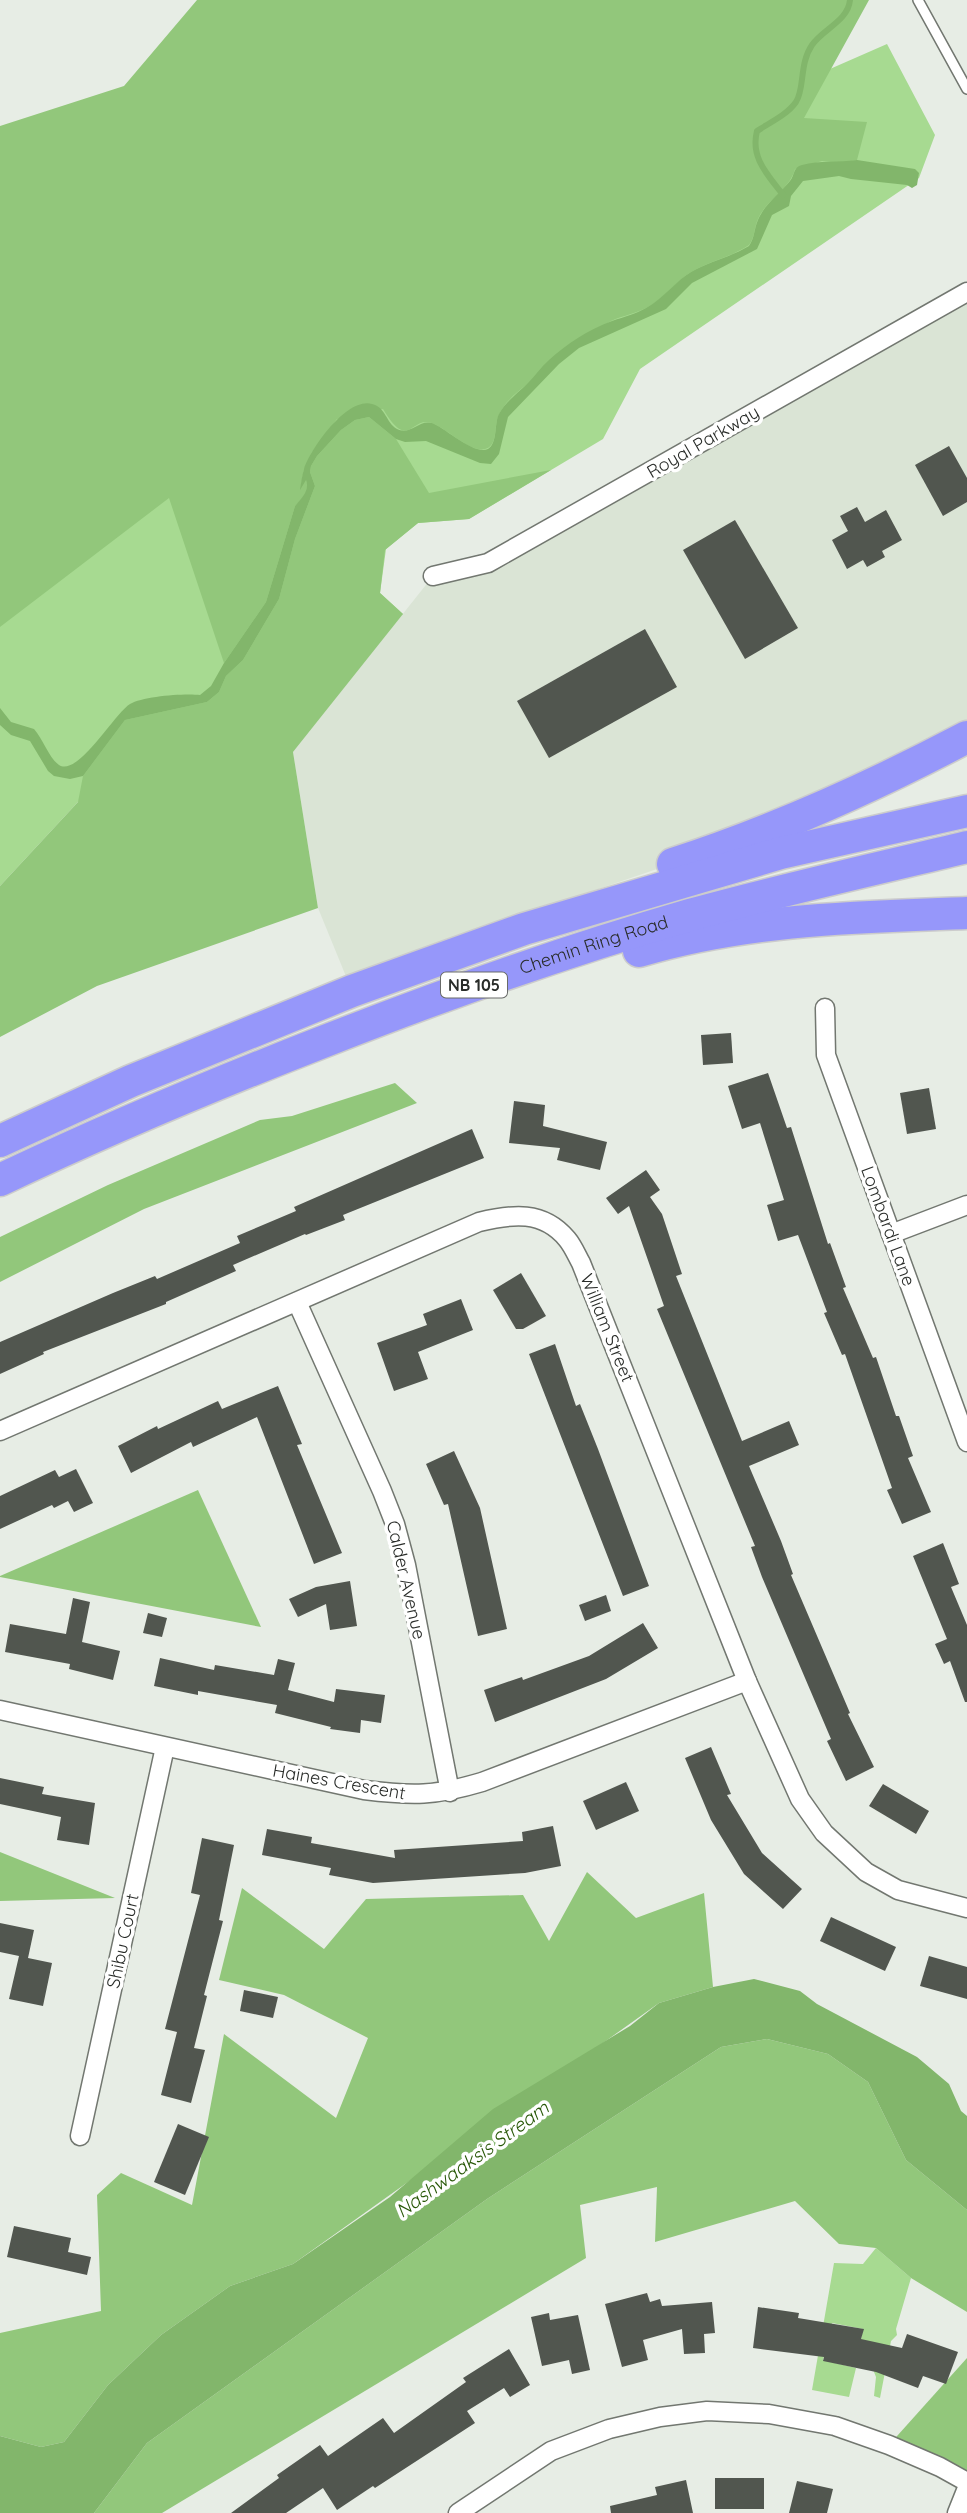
<svg xmlns="http://www.w3.org/2000/svg" width="967" height="2513" font-family="Quicksand,sans-serif">
  <style>
    .built { fill: #dae4d5 }
    .green { fill: #a7da91 }
    .forest { fill: #92c77b }
    .water { fill: #82b66b }
    .lines { fill: none; stroke-linecap: round; stroke-linejoin: round }
    .stream { stroke: #82b66b; stroke-width: 6 }
    .building { fill: #51564f }
    .lane-casing { stroke: #727770; stroke-width: 12 }
    .street-casing { stroke: #727770; stroke-width: 21 }
    .highway-casing { stroke: #ccc; stroke-width: 35 }
    .lane { stroke: #fff; stroke-width: 9 }
    .street { stroke: #fff; stroke-width: 18 }
    .highway { stroke: #9697fa; stroke-width: 32 }
    .labels { text-anchor: middle; stroke-width: 7; stroke-linejoin: round; paint-order: stroke }
    .shield { fill: #fff; stroke: #696b69; stroke-width: 2 }
    .shield-label { font-size: 16px; font-weight: bold; fill: #292c29 }
    .street-label { font-size: 18px; fill: #292c29; stroke: #fff }
    .water-label { font-size: 19px; font-style: italic; fill: #275706; stroke: #fff }
  </style>
  <rect width="100%" height="100%" fill="#e7ede5"/>
  <polygon class="built" points="967,292 967,737 692,857 499,923 352,991 318,908 293,752 433,576 488,563"/>
  <g class="green">
    <polygon points="887,44 935,135 919,178 640,369 603,439 469,519 418,523 386,549 380,593 403,614 78,802 0,886 0,566 748,105"/>
    <polygon points="876,2248 911,2278 896,2329 897,2335 891,2341 880,2398 874,2396 876,2377 861,2339 863,2329 832,2323 823,2360 856,2368 849,2397 812,2390 834,2263 863,2264"/>
  </g>
  <g class="forest">
    <path d="M197,0H869L804,118L867,122L857,160L839,163L822,161L795,169C790,189 766,200 758,219C754,228 755,237 749,245C731,257 710,261 691,272C676,281 664,299 646,308C633,315 618,316 606,324C580,341 555,362 530,382C518,391 504,402 498,417C494,426 498,446 485,449C471,453 447,429 434,424C411,413 410,454 383,409L337,419L312,452L304,469L301,486L306,479C310,490 303,498 295,506L266,602L224,663L169,498L0,627V126L124,86Z"/>
    <polygon points="369,417 396,439 429,493 551,470 469,519 418,523 385,550 380,593 403,614 293,752 318,908 97,986 0,1037 0,886 78,802 83,776 125,720 207,702 219,692 226,676 243,660 279,599 295,539 315,486 310,472 311,466 317,456 341,430 355,420"/>
    <polygon points="395,1083 417,1103 144,1209 0,1282 0,1237 108,1185 260,1120 292,1116"/>
    <polygon points="198,1490 261,1627 0,1577 0,1576"/>
    <polygon points="0,1852 115,1898 0,1901"/>
    <polygon points="587,1872 636,1918 704,1893 713,1987 659,2003 293,2264 230,2286 161,2335 108,2385 64,2442 41,2447 0,2436 0,2333 101,2311 97,2195 121,2173 192,2205 224,2034 336,2118 368,2038 284,1995 219,1980 242,1888 324,1949 366,1899 523,1895 549,1941"/>
    <polygon points="767,2039 828,2054 868,2082 906,2160 967,2210 967,2312 911,2278 876,2248 839,2244 795,2201 655,2242 657,2187 580,2205 586,2258 162,2513 94,2513 147,2443 487,2199 721,2047"/>
    <polygon points="967,2358 967,2482 889,2445"/>
  </g>
  <g class="water">
    <path d="M857,160L915,169L919,173L917,185L912,188L907,185L851,179L839,176L803,181L791,196L789,206L772,215L757,249L692,283L666,309L579,348L559,364L508,417L499,454L491,464L480,463L426,441L405,442L396,439L369,417L355,420L341,430L317,456L311,466L310,472L315,486L295,539L279,599L243,660L226,676L219,692L207,702L125,720L83,776L70,779L54,776L48,771L30,741L11,735L0,725V708L11,722L34,729C43,739 49,758 59,765C78,777 114,714 130,704C143,696 186,693 200,695L211,686L224,663L266,602L295,506C302,498 310,490 306,480L300,490C301,483 302,476 304,469C311,448 347,397 372,404C386,407 386,423 397,429C410,436 419,419 432,423C444,427 475,456 488,449C498,443 494,423 499,414C506,401 517,394 528,383C535,376 541,367 549,360C568,343 588,330 612,321C623,317 636,314 646,308C664,298 677,280 691,272C710,261 731,257 749,246C755,237 754,229 758,220C764,205 780,193 790,181C795,175 793,167 802,165C820,160 838,163 857,160Z"/>
    <polygon points="754,1979 800,1991 817,2004 917,2057 949,2084 961,2111 967,2116 967,2210 906,2160 868,2082 828,2054 767,2039 721,2047 487,2199 147,2443 94,2513 0,2513 0,2436 41,2447 64,2442 108,2385 161,2335 230,2286 293,2264 390,2197 493,2109 630,2026 659,2003 713,1987"/>
  </g>
  <g class="lines">
    <path class="stream" d="M783,195C768,175 750,158 757,131C769,123 787,115 796,102C805,88 799,64 812,45C823,29 848,21 850,0"/>
  </g>
  <g class="building">
    <polygon points="949,446 967,478 967,502 943,516 915,465"/>
    <polygon points="857,507 865,522 886,510 902,540 882,551 885,557 867,567 863,560 847,569 832,540 848,531 840,516"/>
    <polygon points="735,520 798,628 745,659 683,550"/>
    <polygon points="645,629 677,687 549,758 517,701"/>
    <polygon points="731,1033 733,1063 703,1065 701,1035"/>
    <polygon points="768,1073 787,1128 791,1127 828,1244 830,1243 846,1287 843,1288 873,1358 876,1357 896,1416 899,1416 913,1456 908,1458 931,1512 902,1524 887,1490 892,1488 845,1354 842,1355 824,1313 827,1312 798,1235 778,1241 767,1205 784,1200 760,1123 742,1129 728,1086"/>
    <polygon points="929,1088 936,1129 907,1134 900,1093"/>
    <polygon points="514,1101 545,1105 543,1126 607,1142 600,1170 557,1160 560,1148 509,1143"/>
    <polygon points="472,1129 484,1158 343,1215 345,1220 306,1235 305,1234 233,1265 236,1271 166,1302 166,1304 43,1352 44,1354 0,1374 0,1342 113,1293 155,1276 157,1279 240,1243 237,1236 296,1211 294,1207"/>
    <polygon points="646,1170 660,1190 650,1197 662,1214 682,1274 676,1276 742,1441 789,1421 799,1445 749,1466 781,1541 793,1574 791,1575 850,1713 848,1714 874,1767 846,1781 827,1741 831,1739 762,1577 751,1547 755,1546 657,1309 664,1306 629,1206 618,1214 606,1198"/>
    <polygon points="521,1273 546,1316 523,1329 516,1329 493,1290"/>
    <polygon points="461,1299 473,1330 418,1352 428,1379 394,1391 377,1343 427,1325 423,1314"/>
    <polygon points="555,1344 576,1406 580,1404 598,1449 649,1586 623,1596 529,1354"/>
    <polygon points="278,1386 302,1444 297,1445 342,1553 314,1564 257,1417 193,1447 191,1442 131,1473 118,1446 157,1426 158,1429 218,1401 222,1409"/>
    <polygon points="454,1451 480,1508 507,1629 478,1636 448,1504 444,1505 426,1464"/>
    <polygon points="76,1469 93,1503 74,1512 68,1501 54,1508 52,1505 0,1529 0,1496 55,1470 59,1477"/>
    <polygon points="943,1543 959,1584 951,1587 967,1625 967,1702 965,1702 950,1661 944,1664 935,1644 947,1639 913,1556"/>
    <polygon points="350,1581 357,1626 330,1630 326,1604 298,1617 289,1599 316,1587"/>
    <polygon points="606,1595 611,1611 585,1621 579,1605"/>
    <polygon points="73,1598 90,1602 82,1642 120,1651 113,1680 69,1669 70,1664 5,1652 10,1624 66,1634"/>
    <polygon points="148,1613 167,1618 162,1637 143,1633"/>
    <polygon points="643,1623 658,1648 606,1679 495,1722 484,1690 522,1677 523,1680 589,1656"/>
    <polygon points="160,1658 214,1670 215,1665 274,1675 278,1659 295,1663 288,1690 334,1702 336,1689 385,1695 381,1723 361,1720 360,1733 330,1729 331,1727 275,1713 277,1705 198,1691 198,1695 154,1686"/>
    <polygon points="711,1747 731,1794 727,1795 762,1853 802,1889 783,1909 744,1874 711,1820 685,1758"/>
    <polygon points="0,1778 44,1787 42,1794 95,1803 89,1845 57,1840 61,1817 0,1804"/>
    <polygon points="626,1782 639,1811 596,1830 583,1801"/>
    <polygon points="883,1784 929,1811 916,1834 869,1806"/>
    <polygon points="553,1826 561,1866 525,1873 373,1883 329,1875 331,1868 262,1855 267,1829 312,1837 311,1843 395,1858 394,1850 523,1841 522,1832"/>
    <polygon points="202,1838 234,1845 219,1920 223,1921 204,1995 207,1996 194,2048 205,2050 191,2103 161,2095 177,2032 165,2029 200,1895 191,1893"/>
    <polygon points="831,1917 896,1947 885,1971 820,1941"/>
    <polygon points="0,1923 34,1930 28,1958 52,1963 43,2006 9,1999 19,1956 0,1952"/>
    <polygon points="929,1956 967,1967 967,1999 920,1986"/>
    <polygon points="244,1990 278,1997 273,2018 240,2011"/>
    <polygon points="178,2124 209,2137 185,2195 154,2182"/>
    <polygon points="14,2226 71,2238 68,2252 91,2257 87,2275 7,2257"/>
    <polygon points="647,2293 650,2302 660,2299 662,2306 712,2302 715,2333 704,2334 705,2353 684,2354 682,2329 643,2340 648,2360 622,2367 605,2304"/>
    <polygon points="758,2307 799,2313 798,2318 864,2329 861,2339 902,2348 907,2334 958,2352 946,2384 923,2376 918,2388 876,2372 823,2361 824,2357 753,2348"/>
    <polygon points="549,2313 550,2320 578,2315 590,2370 572,2374 569,2360 542,2366 531,2317"/>
    <polygon points="509,2349 530,2385 510,2397 504,2388 467,2411 475,2423 375,2488 373,2486 337,2510 323,2488 286,2513 231,2513 279,2478 277,2475 320,2445 328,2456 383,2418 394,2433 466,2382 463,2378"/>
    <rect x="715" y="2478" width="49" height="31"/>
    <polygon points="686,2480 693,2513 611,2513 610,2506 657,2495 655,2487"/>
    <polygon points="797,2481 833,2489 827,2513 789,2513"/>
  </g>
  <g class="lines">
    <defs>
      <polyline id="lane" points="918,0 967,89"/>
      <g id="street">
        <polyline points="433,576 488,563 967,292"/>
        <polyline points="825,1008 826,1055 967,1442"/>
        <polyline points="891,1234 967,1205"/>
        <polyline points="297,1302 382,1491 395,1524 406,1565 450,1792"/>
        <path d="M0,1431L479,1222C512,1214 543,1210 567,1239C573,1246 577,1256 581,1263L747,1681L800,1799L824,1833L866,1872L898,1890L967,1908"/>
        <path d="M0,1710L364,1790C413,1796 435,1796 482,1782L747,1681"/>
        <polyline points="80,2136 165,1747"/>
        <polyline points="458,2513 551,2451 609,2429 660,2417 707,2411 769,2414 835,2426 889,2445 940,2467 967,2482"/>
        <polyline points="957,2513 967,2488"/>
      </g>
      <g id="highway">
        <path d="M673,864C775,831 872,787 967,737"/>
        <path d="M639,951C745,919 858,917 967,913"/>
        <polyline points="0,1141 131,1081 352,991 524,929 781,853 967,811"/>
        <path id="s1" d="M0,1180C105,1130 212,1085 320,1043C442,995 565,951 690,915C781,890 875,869 967,847"/>
      </g>
    </defs>
    <use href="#lane" class="lane-casing"/>
    <use href="#street" class="street-casing"/>
    <use href="#highway" class="highway-casing"/>
    <use href="#lane" class="lane"/>
    <use href="#street" class="street"/>
    <use href="#highway" class="highway"/>
  </g>
  <g class="labels">
    <rect class="shield" x="441" y="972.5" width="66" height="25" rx="5"/>
    <g class="shield-label">
      <text x="474" y="991">NB 105</text>
    </g>
    <g class="street-label">
      <text transform="translate(703 442) rotate(-30)" y="6">Royal Parkway</text>
      <text dy="6" stroke="none"><textPath href="#s1" startOffset="639">Chemin Ring Road</textPath></text>
      <text transform="translate(888 1226) rotate(70)" y="6">Lombardi Lane</text>
      <text transform="translate(607 1328) rotate(68)" y="6">William Street</text>
      <text transform="translate(406 1580) rotate(77)" y="6">Calder Avenue</text>
      <text transform="translate(339 1782) rotate(10)" y="6">Haines Crescent</text>
      <text transform="translate(123 1941) rotate(-78)" y="6">Shibu Court</text>
    </g>
    <g class="water-label">
      <text transform="translate(472 2159) rotate(-36)" y="7">Nashwaaksis Stream</text>
    </g>
  </g>
</svg>
